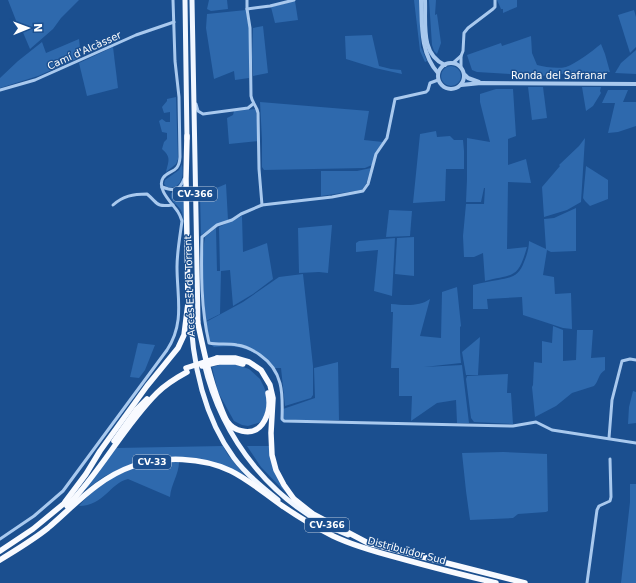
<svg xmlns="http://www.w3.org/2000/svg" width="636" height="583" font-family="'DejaVu Sans',sans-serif">
  <style>
    .green { fill: #2e69ad }
    .lines { fill: none; stroke-linecap: round; stroke-linejoin: round }
    .minor { stroke: #a9c9ee; stroke-width: 3 }
    .tertiary { stroke: #a9c9ee; stroke-width: 4 }
    .primary { stroke: #f0f6ff; stroke-width: 5 }
    .trunk { stroke: #f8faff; stroke-width: 5.5 }
    .trunk-bridge { stroke: #f8faff; stroke-width: 5.5 }
    .labels { text-anchor: middle; stroke-width: 3; stroke-linejoin: round; paint-order: stroke }
    .shield { fill: #1b4f8f; stroke: #bbcadd; stroke-width: 1 }
    .shield-label { font-size: 9px; font-weight: bold; fill: #fff }
    .street-label { font-size: 10px; fill: #fff; stroke: #1b4f8f }
  </style>
  <rect width="100%" height="100%" fill="#1b4f8f"/>
  <g class="green">
    <polygon points="8,0 79,0 61,18 53,29 30,49 19,23 17,23"/>
    <polygon points="209,0 227,0 228,9 211,11 207,9"/>
    <polygon points="414,0 419,0 421,47 427,61 425,62 420,51"/>
    <polygon points="429,0 436,0 435,15 437,14 441,43 437,54 434,51 432,45"/>
    <polygon points="497,0 517,0 517,7 503,13 503,9 501,9"/>
    <polygon points="295,1 298,20 275,23 271,7"/>
    <polygon points="246,10 249,28 249,78 235,80 234,71 214,79 206,28 207,14"/>
    <polygon points="634,10 636,17 636,47 630,53 618,15"/>
    <polygon points="263,26 268,73 253,76 252,57 253,28"/>
    <polygon points="372,35 379,66 391,69 401,70 402,74 375,68 346,59 345,36"/>
    <path d="M531,36L532,53L537,65C545,67 557,69 566,67C577,63 591,52 601,44L605,54L610,72C587,75 564,72 542,76L477,72L472,70L467,55L501,43L502,46Z"/>
    <polygon points="79,39 81,57 38,76 0,88 0,78 18,61 42,42 46,53"/>
    <polygon points="113,47 118,88 87,96 79,63"/>
    <polygon points="636,50 636,74 615,73 621,63"/>
    <circle cx="451" cy="76" r="10"/>
    <polygon points="528,87 543,87 547,118 532,120"/>
    <polygon points="582,87 601,87 600,91 601,93 593,106 586,111"/>
    <path d="M496,89H513L516,136L508,139V165L526,159L531,183L508,182L507,249L527,247C518,279 514,274 485,281L483,253L474,257H464L463,236L466,204H484L485,188H484L481,202H466L467,179V138L490,142L480,102V94Z"/>
    <polygon points="608,90 628,90 623,102 636,102 636,126 618,132 608,133 615,103 602,103"/>
    <path d="M176,97L178,159L176,164L166,172C169,160 171,157 162,149L164,142L167,139V133L162,132L159,121L162,119L166,122H170V112L164,113L162,107L167,101V99Z"/>
    <polygon points="260,102 369,111 364,140 383,142 372,165 365,168 264,170 262,167 262,140"/>
    <polygon points="256,109 259,141 229,144 227,118 233,115 234,111"/>
    <polygon points="436,131 437,137 450,136 454,140 463,140 464,151 464,169 446,169 445,201 413,203 420,134"/>
    <polygon points="585,138 581,202 567,210 544,217 542,187 560,166 559,165 579,146"/>
    <path d="M182,164C183,173 184,181 175,187H167L164,184L165,180L179,170Z"/>
    <polygon points="586,166 608,180 608,199 590,206 585,201 583,198"/>
    <polygon points="371,168 366,184 362,190 321,196 321,171 357,171"/>
    <polygon points="226,184 228,220 213,227 201,235 200,195"/>
    <path d="M184,185V222C183,218 183,213 180,209C177,204 169,201 171,193L180,189Z"/>
    <path d="M576,208V251L551,252L547,250L543,275L554,277L555,294L571,293L572,329L563,328L523,315L522,297L487,299L488,309H473V285C481,283 490,281 498,280C511,278 519,276 524,262C527,255 529,248 529,241L546,249L544,219L554,218Z"/>
    <polygon points="389,210 412,211 410,236 386,237"/>
    <path d="M242,216L243,252L267,243L273,279L253,294L233,306L230,270L221,271L220,314L206,321C204,293 200,264 205,237L216,228L217,271H220L219,227Z"/>
    <polygon points="332,225 328,273 319,272 299,273 298,228"/>
    <polygon points="414,237 414,276 395,274 397,238"/>
    <polygon points="395,238 392,296 374,291 378,250 356,252 356,243 359,241"/>
    <path d="M303,274L313,366V395L311,398L285,406L281,368H272C256,349 238,344 214,347L210,344L206,322L243,302L279,277Z"/>
    <path d="M457,287L461,326L460,327V352L461,363L424,367L462,365L469,423H457L456,400L437,403L411,421L412,396H399V368H391L393,312H391V304C404,305 419,307 430,299L420,336L441,338L442,292Z"/>
    <path d="M553,326L563,330V361L576,360L577,330H593L591,358L605,357V370C598,374 599,381 594,386L572,393L556,406L535,417L532,387L533,385L534,362L542,363V341L552,343Z"/>
    <polygon points="480,337 478,375 466,375 462,352"/>
    <polygon points="138,343 155,345 145,370 139,378 130,377"/>
    <polygon points="338,362 339,420 281,421 283,409 315,398 314,368"/>
    <polygon points="222,364 234,364 249,369 260,379 264,387 267,395 267,404 264,418 261,422 248,426 242,425 234,421 218,392 212,367"/>
    <polygon points="508,374 507,393 511,393 513,424 474,422 471,418 466,379 467,376"/>
    <polygon points="633,391 636,392 636,423 628,424 629,407"/>
    <polygon points="223,446 228,455 246,477 198,459 129,465 105,476 82,492 116,448"/>
    <path d="M247,446H269C272,466 275,476 286,493L261,467Z"/>
    <polygon points="503,452 547,454 548,511 546,512 518,514 513,518 470,520 466,491 462,453"/>
    <path d="M169,462H179C179,474 171,484 170,497L128,479C110,483 104,506 79,506C103,477 133,465 169,462Z"/>
    <polygon points="630,484 636,484 636,583 621,583 630,502"/>
  </g>
  <g class="lines">
    <g class="minor">
      <path d="M247,0V9L250,28L251,96C252,103 257,106 258,113L259,169L262,205"/>
      <polyline points="247,9 270,6 294,0"/>
      <polyline points="453,63 461,56"/>
      <polyline points="461,67 461,56 463,51 464,33 468,28 493,9 495,7 495,0"/>
      <path d="M438,80L430,83L428,90L426,92L395,99L387,138L376,154L368,184L363,191L332,197L262,205L241,214L232,220L217,225L202,237C201,272 201,309 209,343C219,345 228,343 237,345C245,346 253,350 260,355C283,371 283,393 282,419L284,421L513,426L536,422L552,430L636,443"/>
      <polyline points="0,90 35,80 136,35 174,22"/>
      <polyline points="196,104 198,111 203,114 248,108 253,104"/>
      <path d="M162,187C173,191 179,192 184,179"/>
      <path d="M113,205C123,196 133,194 147,194C159,204 155,207 173,205"/>
      <polyline points="609,438 612,400 622,361 630,359 636,360"/>
      <path d="M0,539L34,516L63,491L167,350C185,323 177,297 177,267C177,252 180,236 182,221C181,218 180,215 178,212C173,204 156,189 163,178C169,169 179,174 180,157L179,97L175,61L173,0"/>
      <polyline points="587,583 597,510 599,506 610,501 611,497 610,459"/>
    </g>
    <g class="tertiary">
      <path d="M421,0C422,25 420,53 438,73"/>
      <path d="M425,0C426,23 420,54 445,65"/>
      <circle cx="451" cy="76" r="13"/>
      <polyline points="465,75 468,78 479,82"/>
      <polyline points="461,85 481,83 636,84"/>
    </g>
    <g class="primary">
      <polyline points="185,0 187,139"/>
      <polyline points="192,0 198,322"/>
      <path d="M190,301C191,355 201,413 234,458C246,474 262,487 278,500"/>
      <path d="M204,363C222,440 274,506 348,535"/>
    </g>
    <g class="trunk">
      <path d="M197,319C203,348 209,377 220,405C222,410 224,416 227,421C231,427 236,430 242,431C264,436 272,410 268,393"/>
      <polyline points="217,358 235,358 249,362 261,370 270,385 273,398 271,433 272,455 276,470 284,485 294,499 313,514 368,543 525,583"/>
      <polyline points="218,362 236,362 243,364"/>
      <polyline points="114,441 136,410 147,399"/>
      <polyline points="65,502 86,474 100,451 147,386 178,348 184,335 188,303 186,179 187,136"/>
      <path d="M67,506C101,472 123,427 157,393C166,384 176,378 187,372"/>
      <polyline points="0,551 33,529 67,501"/>
      <path d="M0,560C16,550 33,540 48,528C75,505 98,478 133,466C163,456 202,457 231,471C249,480 264,493 281,505C297,516 315,527 333,536C354,546 376,552 399,558C431,567 463,575 496,583"/>
    </g>
    <g class="trunk-bridge">
      <polyline points="202,366 218,362"/>
      <polyline points="186,368 217,358"/>
    </g>
  </g>
  <g class="labels">
    <g class="shield">
      <rect x="173" y="187" width="44" height="14" rx="3"/>
      <rect x="133" y="455" width="38" height="14" rx="3"/>
      <rect x="305" y="518" width="44" height="14" rx="3"/>
    </g>
    <g class="shield-label">
      <text x="195" y="197">CV-366</text>
      <text x="152" y="465">CV-33</text>
      <text x="327" y="528">CV-366</text>
    </g>
    <g class="street-label">
      <text transform="translate(84 50) rotate(-24)" y="4">Camí d'Alcàsser</text>
      <text x="559" y="79">Ronda del Safranar</text>
      <text transform="translate(189 286) rotate(-92)" y="4">Accés Est de Torrent</text>
      <text transform="translate(407 550) rotate(15)" y="4">Distribuïdor Sud</text>
    </g>
  </g>
  <g transform="translate(28 28) rotate(89)" stroke="#1b4f8f" stroke-width="3" paint-order="stroke">
  <path d="M0-3L7 15L0 10L-7 15Z" fill="#ffffff"/>
  <text y="-6" font-size="11" font-weight="bold" text-anchor="middle" fill="#ffffff">N</text>
  </g>
</svg>
